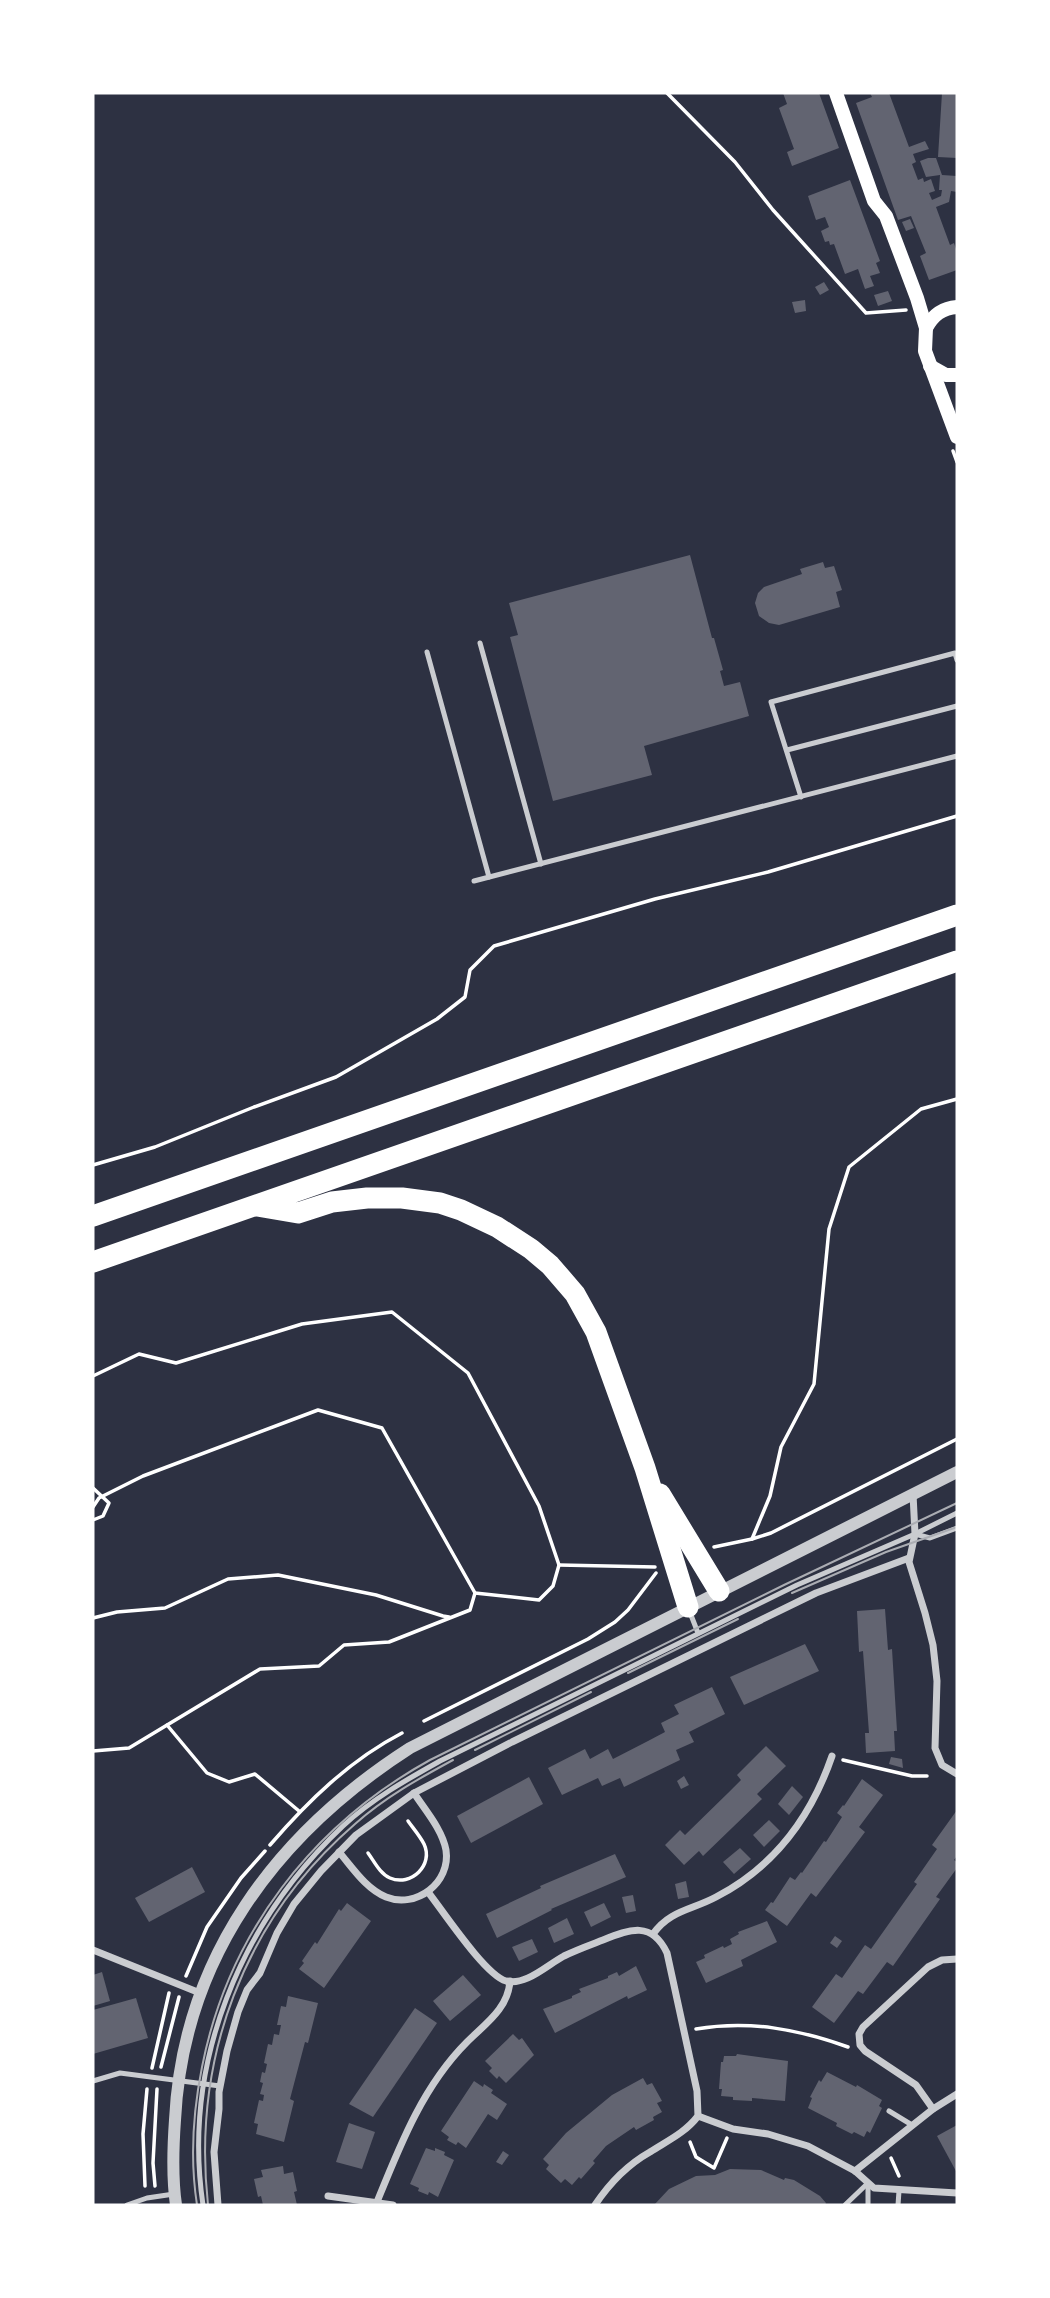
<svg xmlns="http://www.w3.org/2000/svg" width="1050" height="2298" font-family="'Titillium Web',sans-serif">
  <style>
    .building { fill: #626471 }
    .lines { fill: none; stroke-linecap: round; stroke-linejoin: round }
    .path { stroke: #fff; stroke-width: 3.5 }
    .service { stroke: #caccd0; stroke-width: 5 }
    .minor { stroke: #caccd0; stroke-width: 7 }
    .tertiary { stroke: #caccd0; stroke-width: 12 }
    .secondary { stroke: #fff; stroke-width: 14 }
    .motorway { stroke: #fff; stroke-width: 21 }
    .tram { stroke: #abadb3; stroke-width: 2 }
  </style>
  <rect width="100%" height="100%" fill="#2d3142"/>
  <g class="building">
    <polygon points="783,93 819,93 839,148 792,166 787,152 794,149 779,108 787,104"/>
    <polygon points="870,93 889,93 909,147 925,141 929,149 913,154 916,162 912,164 918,180 923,178 924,182 931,179 935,191 929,193 932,200 941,196 942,190 939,190 940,175 926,177 920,161 928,158 936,158 942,175 957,176 957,192 951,191 949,202 936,207 950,245 954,243 957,252 957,270 929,280 920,256 926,253 911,216 898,220 856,103 872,97"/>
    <polygon points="942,93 957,93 957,158 938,157"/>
    <polygon points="850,180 880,261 876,263 880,273 870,276 874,286 865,289 858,269 845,274 834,244 830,245 829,241 825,242 821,231 829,227 825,217 816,220 808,196"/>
    <polygon points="910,219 914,228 906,231 902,222"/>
    <polygon points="824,282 829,290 820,295 815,287"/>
    <polygon points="888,291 892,301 878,306 874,295"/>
    <polygon points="805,300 806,311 795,313 792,302"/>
    <polygon points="690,555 712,638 714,638 723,670 720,671 724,686 740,682 749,716 644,746 652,775 553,801 510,637 518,635 509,603"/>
    <polygon points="823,562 825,568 834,566 842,590 836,592 840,607 779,625 769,623 759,616 755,603 758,593 764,587 802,574 800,569"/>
    <polygon points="885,1609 888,1650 892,1649 897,1731 894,1731 895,1751 866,1753 865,1733 869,1733 863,1651 859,1652 857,1611"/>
    <polygon points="805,1644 819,1671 744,1705 730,1677"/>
    <polygon points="712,1687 725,1714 689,1732 694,1742 676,1750 680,1760 624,1787 620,1778 602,1786 598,1778 562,1795 548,1768 585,1749 590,1759 608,1749 613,1759 648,1741 665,1732 661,1723 679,1714 674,1705"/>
    <polygon points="766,1746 786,1766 757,1794 762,1799 703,1856 699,1851 684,1865 665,1845 680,1830 685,1835 728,1793 741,1780 737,1775"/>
    <polygon points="891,1757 902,1759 903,1768 889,1764"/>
    <polygon points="684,1776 689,1785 681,1789 677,1781"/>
    <polygon points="529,1777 543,1804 471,1843 457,1816"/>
    <polygon points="862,1779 883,1795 859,1827 865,1832 816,1897 811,1893 787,1926 765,1910 771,1902 773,1903 790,1877 795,1880 801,1872 802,1873 824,1841 826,1842 842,1817 837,1813 843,1805 844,1806"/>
    <polygon points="792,1786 803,1797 789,1815 778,1804"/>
    <polygon points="957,1810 957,1856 954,1860 957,1862 957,1868 936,1897 940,1899 893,1966 887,1962 863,1994 858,1991 834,2023 812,2007 836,1974 842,1978 865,1945 871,1949 917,1884 914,1882 937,1849 932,1845"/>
    <polygon points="769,1820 780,1831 764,1847 753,1835"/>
    <polygon points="740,1848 751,1859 734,1874 723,1862"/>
    <polygon points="615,1854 626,1877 551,1909 552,1910 497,1938 486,1914 541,1888 540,1886"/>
    <polygon points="192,1867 205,1892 149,1922 135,1898"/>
    <polygon points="686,1881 689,1897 678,1899 675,1884"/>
    <polygon points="633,1895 636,1911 626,1913 622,1897"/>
    <polygon points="347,1903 371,1921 324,1988 299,1969 304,1963 302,1961 315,1942 317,1944 339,1909 341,1911"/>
    <polygon points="604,1903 611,1917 591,1927 584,1912"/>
    <polygon points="567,1918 574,1934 554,1943 548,1928"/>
    <polygon points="767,1921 777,1942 741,1960 743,1966 706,1983 696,1962 705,1958 704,1955 723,1946 724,1948 732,1944 730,1939 739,1934 738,1932"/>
    <polygon points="835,1936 842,1941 837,1948 830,1943"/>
    <polygon points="532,1939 538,1952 519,1961 512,1947"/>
    <polygon points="636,1966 647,1990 628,1999 627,1996 555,2033 543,2009 572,1998 572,1996 581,1992 579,1989 608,1978 608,1976 617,1972 619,1976"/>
    <polygon points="102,1972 110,2001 93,2006 93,1975"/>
    <polygon points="463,1975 481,1995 450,2021 433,2001"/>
    <polygon points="288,1996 318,2003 308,2043 305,2042 290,2099 294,2101 284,2142 256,2134 258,2124 254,2123 259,2100 263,2101 264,2095 260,2094 263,2083 260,2082 262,2072 265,2073 267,2064 264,2063 268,2044 272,2045 274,2034 279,2035 281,2025 277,2025 281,2006 286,2007"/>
    <polygon points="136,1998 148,2038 93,2054 93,2010"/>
    <polygon points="415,2008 437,2023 373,2117 349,2104"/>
    <polygon points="513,2034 519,2040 522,2038 534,2055 506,2083 499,2076 497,2079 489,2071 492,2068 485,2061"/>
    <polygon points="737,2054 788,2061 785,2101 752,2098 752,2101 733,2100 733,2097 721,2096 722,2089 719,2089 721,2062 723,2062 724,2056 736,2056"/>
    <polygon points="827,2072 856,2087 857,2085 882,2100 879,2106 882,2108 870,2133 867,2131 864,2137 854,2132 852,2134 836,2126 837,2123 808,2108 812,2098 810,2097 819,2080 821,2082"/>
    <polygon points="643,2078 647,2085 652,2083 662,2101 657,2103 662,2112 653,2117 654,2120 636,2130 634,2127 606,2146 593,2161 595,2163 581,2179 579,2177 572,2185 565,2179 561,2183 546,2169 549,2165 543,2159 566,2133 612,2095"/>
    <polygon points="474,2081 483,2087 484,2084 493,2090 491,2093 507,2104 497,2120 488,2114 466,2148 458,2142 456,2145 447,2140 449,2137 441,2131"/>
    <polygon points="349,2123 375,2132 362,2169 336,2162"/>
    <polygon points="957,2125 957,2173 937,2136"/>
    <polygon points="426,2148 435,2151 435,2148 445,2152 444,2155 454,2160 438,2197 429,2192 428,2195 418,2191 419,2188 410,2184"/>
    <polygon points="503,2151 509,2155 502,2165 496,2162"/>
    <polygon points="283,2166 284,2174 293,2172 297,2191 294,2192 297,2205 263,2205 261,2196 258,2197 254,2179 263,2177 261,2170"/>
    <polygon points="730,2169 761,2170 784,2180 785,2178 794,2180 820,2196 826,2203 825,2205 654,2205 669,2189 696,2176 715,2175"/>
  </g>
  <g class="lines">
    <g class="path">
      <polyline points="667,93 735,162 773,210 866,313 906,310"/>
      <polyline points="953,451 957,462"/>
      <polyline points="93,1165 155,1147 254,1107 336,1077 437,1019 465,997 470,970 494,946 655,899 768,872 957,816"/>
      <polyline points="93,1376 139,1354 176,1363 302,1324 392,1312 468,1373 539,1506 559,1565 553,1586 539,1600 475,1593 382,1428 318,1410 143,1476 99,1498 93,1507"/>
      <polyline points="93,1488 109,1503 103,1516 93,1520"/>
      <polyline points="752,1539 770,1496 781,1447 814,1384 829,1229 849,1167 921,1109 957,1099"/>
      <polyline points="714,1547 752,1539 771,1533 957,1439"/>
      <polyline points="559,1565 655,1567"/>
      <polyline points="93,1618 117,1612 165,1608 228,1579 278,1575 376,1595 443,1616 449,1617"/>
      <polyline points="424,1721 588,1639 615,1622 628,1610 656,1573"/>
      <polyline points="167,1725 207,1773 229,1782 255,1774 299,1811"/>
      <polyline points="93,1751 129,1748 260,1669 319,1666 344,1645 389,1642 470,1610 475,1593"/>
      <polyline points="843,1760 912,1776 927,1776"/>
      <path d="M270,1845C308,1801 350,1760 402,1733"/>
      <path d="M368,1853C374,1861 380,1874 390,1878C411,1887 434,1865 424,1844C420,1836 413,1828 408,1821"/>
      <polyline points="186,1976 207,1927 241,1878 265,1851"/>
      <path d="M696,2029C749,2020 798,2029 848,2047"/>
      <polyline points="161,2067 179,1997"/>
      <polyline points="152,2068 169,1993"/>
      <polyline points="690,2142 696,2157 714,2168 727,2138"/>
      <polyline points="891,2158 899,2176"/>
      <polyline points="145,2186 143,2134 147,2089"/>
      <polyline points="155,2186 153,2163 157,2089"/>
    </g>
    <g class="service">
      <polyline points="480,643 541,864"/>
      <polyline points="427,652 489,877"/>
      <polyline points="787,750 957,706"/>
      <polyline points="801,797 771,702 955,653 957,660"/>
      <polyline points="474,881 957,756"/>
      <polyline points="915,1534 930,1538 957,1528"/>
      <polyline points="689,1610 698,1633"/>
      <polyline points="93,2081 120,2073 220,2086"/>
      <polyline points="889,2111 912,2125"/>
      <polyline points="868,2183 868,2205"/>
      <polyline points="127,2205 147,2198 174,2194"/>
      <path d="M203,2205C182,2063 240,1923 343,1826C372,1799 406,1780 440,1761L797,1585L915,1534L957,1513"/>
      <polyline points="845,2205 868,2183"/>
      <polyline points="898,2205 899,2191"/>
    </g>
    <g class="minor">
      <polyline points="913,1494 915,1534 909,1562 925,1613 933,1645 937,1681 935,1748 942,1765 957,1774"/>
      <path d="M339,1852C352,1867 366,1889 386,1897C416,1909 451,1883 446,1850C442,1829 425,1810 414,1793"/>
      <path d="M428,1892C443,1911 485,1975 506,1981C526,1986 547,1965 564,1956C576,1950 590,1945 603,1940C630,1929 652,1921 667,1953L697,2091L698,2116C685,2133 667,2141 650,2152C627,2165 609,2184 595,2205"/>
      <path d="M653,1934C670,1910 692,1910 716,1897C774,1867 811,1817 832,1756"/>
      <polyline points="93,1950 200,1993"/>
      <polyline points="933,2109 916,2085 865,2051 860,2045 859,2034 863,2027 928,1967 942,1960 957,1959"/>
      <polyline points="698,2116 733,2129 768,2134 808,2146 855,2171 874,2188 957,2193"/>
      <polyline points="855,2171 933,2109 957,2094"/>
      <polyline points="328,2196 393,2205"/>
      <path d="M377,2202C400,2145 423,2086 467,2042C485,2024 508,2009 510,1981"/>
      <polyline points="218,2205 214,2152 219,2109 219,2092 227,2051 238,2012 247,1990 260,1973 277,1933 294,1904 321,1871 356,1835 414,1793 512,1742 816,1593 909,1558"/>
    </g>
    <path class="tertiary" d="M176,2205C172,2178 173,2148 175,2120C183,1958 276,1834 410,1748L957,1472"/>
    <g class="secondary">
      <polyline points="836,93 874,201 886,216 917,298 926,328 925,351 957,437"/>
      <path d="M926,328C933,315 942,308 957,307"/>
      <polyline points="930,366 946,375 957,375"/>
    </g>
    <g class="motorway">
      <polyline points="257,1206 298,1213 332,1202 367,1198 402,1198 440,1203 461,1210 497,1227 531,1249 550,1265 575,1294 596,1332 645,1468 688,1607"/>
      <polyline points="93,1216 957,915"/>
      <polyline points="93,1262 957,961"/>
      <polyline points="660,1494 719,1591"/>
    </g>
    <g class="tram">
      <polyline points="792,1593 886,1552 957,1527"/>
      <polyline points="628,1673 738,1619"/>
      <polyline points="475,1750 591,1692"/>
      <path d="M197,2205C190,2160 193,2112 202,2067C228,1934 312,1825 430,1760L784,1585L957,1503"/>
      <path d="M208,2205C192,2059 243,1921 355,1824C384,1798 418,1779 453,1760"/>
    </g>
  </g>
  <rect width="1050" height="2298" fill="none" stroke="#ffffff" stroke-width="189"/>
</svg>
